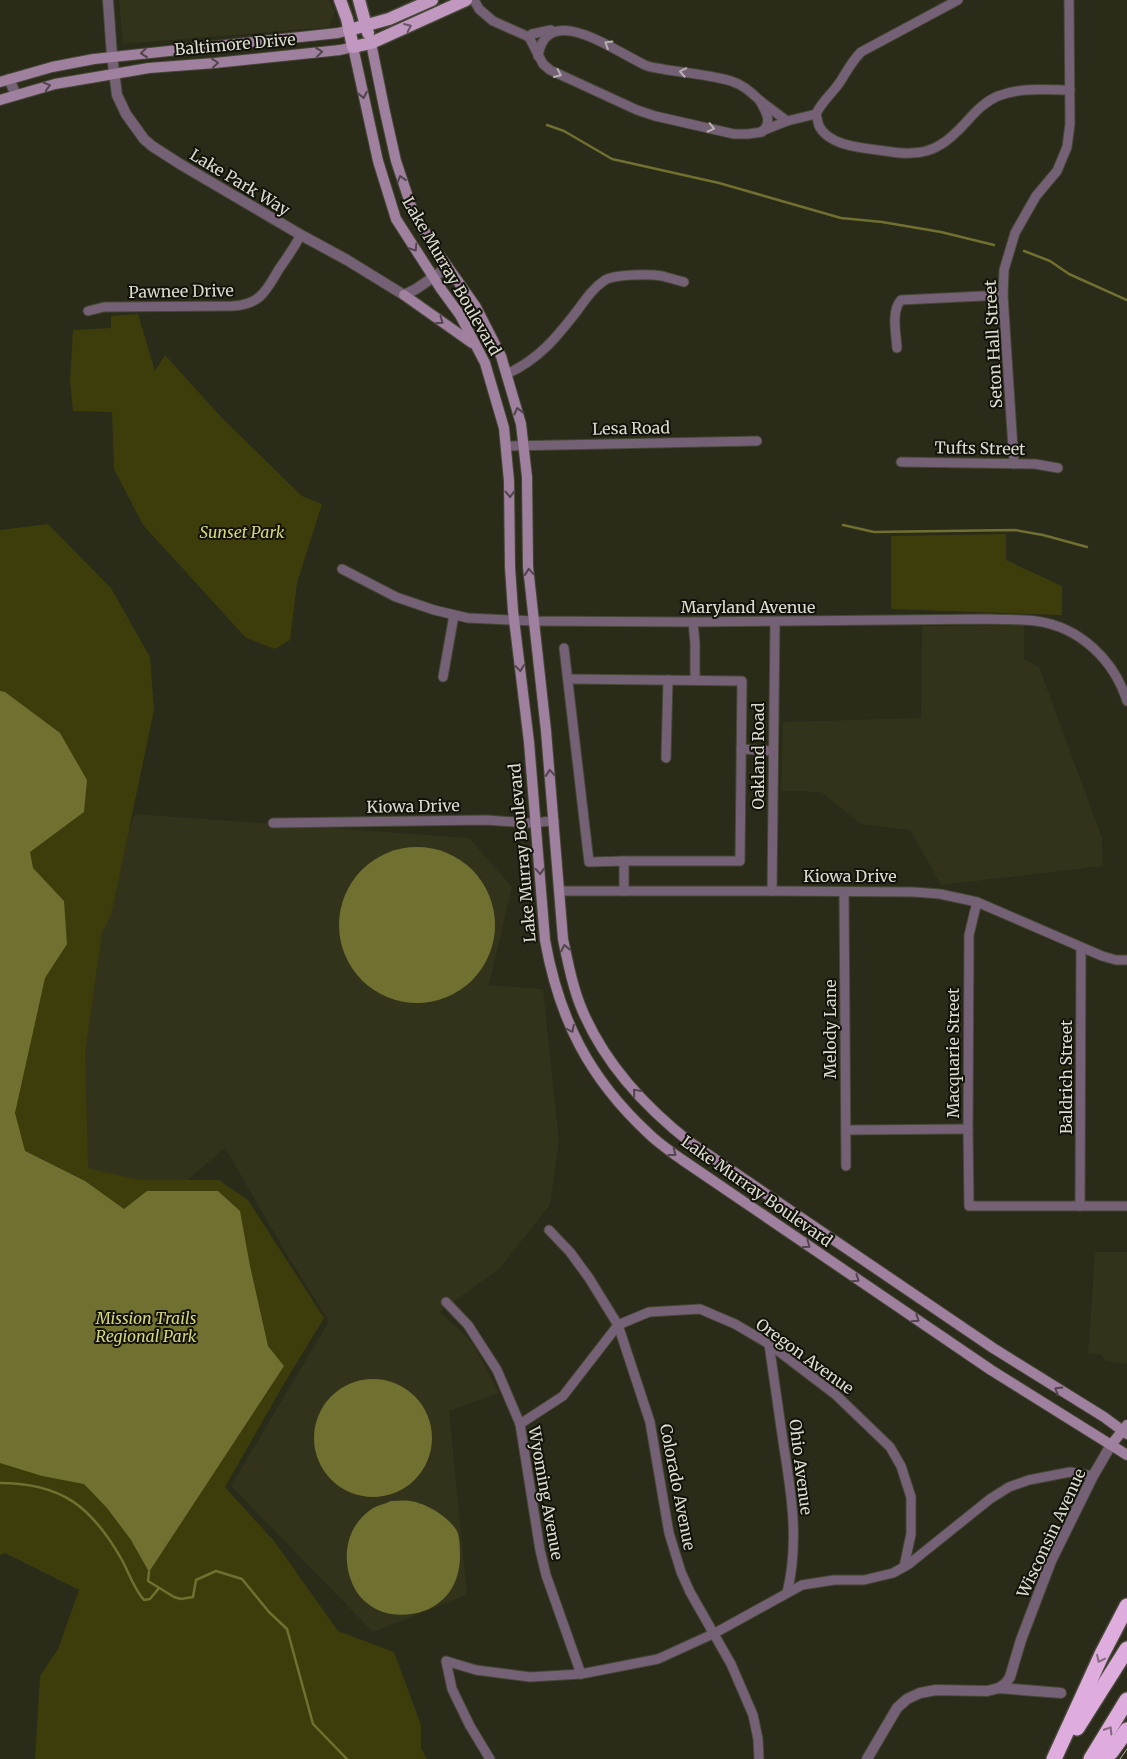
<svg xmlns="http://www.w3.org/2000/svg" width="1127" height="1759" font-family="Merriweather,serif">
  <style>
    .built { fill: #32331a }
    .green { fill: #3d3d0c }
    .water { fill: #707030 }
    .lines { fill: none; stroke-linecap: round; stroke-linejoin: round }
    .stream { stroke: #707030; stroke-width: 2.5 }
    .minor-casing { stroke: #464736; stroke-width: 11 }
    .tertiary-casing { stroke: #464736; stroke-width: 12 }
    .secondary-casing { stroke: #464736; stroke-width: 12 }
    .primary-casing { stroke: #464736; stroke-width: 15 }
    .motorway-casing { stroke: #464736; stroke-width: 18 }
    .minor { stroke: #756175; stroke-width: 9 }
    .tertiary { stroke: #756175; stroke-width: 10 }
    .secondary { stroke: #a0809f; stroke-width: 10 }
    .primary { stroke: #c098c0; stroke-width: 12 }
    .motorway { stroke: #deadde; stroke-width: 15 }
    .tram { stroke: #b4b4a8; stroke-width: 1 }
    .oneway { stroke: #6a5666 }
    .oneway2 { stroke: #b8b1b1 }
    .oneway3 { stroke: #52444e }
    .oneway4 { stroke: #83687f }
    .labels { text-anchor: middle; stroke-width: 4; stroke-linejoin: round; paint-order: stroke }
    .street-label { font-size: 16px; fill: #dcdcd1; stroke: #13130b }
    .park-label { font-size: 16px; font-style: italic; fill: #d7d87b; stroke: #13130b }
  </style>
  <rect width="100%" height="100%" fill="#2a2b19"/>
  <g class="built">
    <polygon points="119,0 329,0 335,12 329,27 123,44"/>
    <polygon points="1024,625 1024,659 1039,667 1102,838 1103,866 941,885 910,830 861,824 821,792 781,791 783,722 921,718 922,626"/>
    <polygon points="135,814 469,838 512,887 489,985 543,989 559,1141 550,1205 500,1268 440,1312 472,1342 499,1393 449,1411 467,1595 373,1632 231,1486 329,1321 287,1255 225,1148 185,1182 127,1183 75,1164 90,927"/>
    <polygon points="1095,1252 1127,1252 1127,1364 1105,1361 1101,1354 1088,1354"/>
  </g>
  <g class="green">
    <polygon points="138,314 155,371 165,355 222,418 302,496 322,504 297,583 290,640 275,649 246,638 143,525 114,469 112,412 73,411 70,381 73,330 111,328 111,316"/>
    <polygon points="48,524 111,588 150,657 154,710 111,915 102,932 85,1053 88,1168 138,1180 219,1180 248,1200 324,1318 285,1382 225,1487 274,1541 338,1631 394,1652 421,1725 421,1748 427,1759 35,1759 40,1676 58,1649 79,1590 5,1553 0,1555 0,530"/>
    <polygon points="1006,534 1006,560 1062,586 1062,615 891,609 891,536"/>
  </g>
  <g class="water">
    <polygon points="0,691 5,692 60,733 87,780 84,812 30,852 33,868 64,901 67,944 45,978 15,1113 25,1151 85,1181 124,1209 147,1191 218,1191 240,1211 250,1266 268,1346 284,1366 149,1572 131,1540 107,1508 84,1484 42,1476 0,1463"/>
    <circle cx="417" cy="925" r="78"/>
    <circle cx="373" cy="1438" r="59"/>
    <path d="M391,1501C397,1501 404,1500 410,1501C426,1503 449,1517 457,1531C460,1538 460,1550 460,1558C459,1597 429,1619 391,1614C377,1612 361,1601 355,1589C340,1561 345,1526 373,1508C379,1505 385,1504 391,1501Z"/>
  </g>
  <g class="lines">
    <g class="stream">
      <polyline points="547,125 564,131 612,159 719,183 841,218 882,222 941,232 994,245"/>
      <polyline points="1024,251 1050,261 1069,274 1127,300"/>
      <polyline points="843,525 874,532 1015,530 1043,535 1087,547"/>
      <path d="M0,1483C62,1483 92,1507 122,1560C129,1573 134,1589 144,1600L150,1599L159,1588"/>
      <polyline points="149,1572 148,1581 174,1597 181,1599 193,1597 196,1580 216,1571 242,1579 269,1612 287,1629 313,1724 347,1759"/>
    </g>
    <defs>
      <g id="minor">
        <path d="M474,0L479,9L493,21L529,37L543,64L550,70L637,110L655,116L734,134H748L762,132C773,122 766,112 760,101"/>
        <polyline points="529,37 532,34 551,30"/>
        <path d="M538,56C547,0 616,52 645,65C651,68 660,68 667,70C688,73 711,75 731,81C746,86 752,94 763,103C771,109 779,115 787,121"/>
        <path d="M816,114C817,118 818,122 819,126C830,147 865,148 885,151C893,152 903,154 911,153C921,153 932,150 940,145C963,132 974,106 998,96C1021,87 1046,90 1070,90"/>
        <path d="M762,131L787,121L816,114C822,101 832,94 840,82C847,71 852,61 861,52L958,0"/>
        <path d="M88,311L104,307L232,306C260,305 266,291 279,269C287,258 294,247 301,235"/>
        <path d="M897,348C896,333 891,311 901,300L1003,295"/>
        <path d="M507,374C539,359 556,338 577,311C585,300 593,288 605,280C616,274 650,274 662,276C669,278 677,280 684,282"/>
        <polyline points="506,446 757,441"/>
        <polyline points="901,462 1035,464 1058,468"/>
        <polyline points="1014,464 1003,295 1004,270 1015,233 1036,196 1057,171 1067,147 1070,124 1069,0"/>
        <path d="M342,569L396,597L434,610L468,618L533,621L693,622L989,619C1004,620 1020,619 1036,621C1080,627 1114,660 1127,701"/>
        <polyline points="693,622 695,643 695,680"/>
        <polyline points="564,648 589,862 624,861 624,891"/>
        <polyline points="443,677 454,615"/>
        <polyline points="568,679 742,681 740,861 624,861"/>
        <polyline points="741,749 773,751"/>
        <polyline points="666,758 668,680"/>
        <polyline points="273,823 486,820 528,823 554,821"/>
        <polyline points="560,891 772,891 914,892 940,894 977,902 1102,956 1116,960 1127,960"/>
        <polyline points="772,891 775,622"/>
        <polyline points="844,892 846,1166"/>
        <polyline points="977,902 969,935 968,1129 969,1206 1127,1206"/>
        <polyline points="846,1130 968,1129"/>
        <polyline points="1080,1206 1081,948"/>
        <polyline points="549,1230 570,1252 589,1278 618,1325 650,1422 669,1533 681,1572 690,1592 731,1664 753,1715 758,1739 759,1759"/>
        <polyline points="446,1302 468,1325 497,1370 520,1424 540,1550 546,1575 581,1674"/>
        <path d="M769,1344C774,1379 779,1413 784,1448C792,1496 799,1545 787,1593"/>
        <polyline points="520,1424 563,1396 618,1325 649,1312 700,1309 735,1324 769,1344 836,1395 890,1447 901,1466 911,1497 911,1534 904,1567"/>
        <polyline points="490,1759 470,1726 452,1689 446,1661 476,1670 530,1677 581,1674 658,1659 715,1633 802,1585 834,1580 864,1580 893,1573 909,1564 990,1499 1009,1487 1029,1480 1070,1472 1093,1476"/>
      </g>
      <g id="tertiary">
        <polyline points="108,0 112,56 117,95 126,114 144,139 152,146 180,164 301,235 347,260 404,295 416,289 448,267"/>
        <polyline points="9,79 16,95"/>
        <polyline points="999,1688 1006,1683 1010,1677 1021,1640 1051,1561 1093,1476 1111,1445"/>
        <polyline points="867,1759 897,1708 907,1699 920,1693 936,1690 987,1691 999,1688 1061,1693"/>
      </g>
      <g id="secondary">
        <path d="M371,43L385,112L396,161L413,212L438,253L476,307L501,356L521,424L527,477L528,567L546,731L563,939C568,963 573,989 583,1012C606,1065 646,1108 691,1143L993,1348L1104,1417L1127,1434"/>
        <polyline points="0,82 52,67 94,59 338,33 349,30"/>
        <path d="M0,100L55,84L149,68L215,63L340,50L353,47L378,161L396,219L441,289L460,315L485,363L504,428L509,481L510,567L513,611L529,742L545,940C559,1019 589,1078 648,1133C658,1143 670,1151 681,1159L991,1370L1127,1455"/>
        <polyline points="404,295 472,343"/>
        <polyline points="1111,1445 1127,1425"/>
      </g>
      <g id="primary">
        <polyline points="340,0 347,19 353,47 371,43 466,0"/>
        <polyline points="359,0 368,33"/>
        <polyline points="349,30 389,19 432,0"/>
      </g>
      <g id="motorway">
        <polyline points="1077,1728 1127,1649"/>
        <polyline points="1054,1759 1102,1654 1127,1606"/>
        <polyline points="1091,1759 1127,1700"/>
        <polyline points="1102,1759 1111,1752 1127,1730"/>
      </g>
    </defs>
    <use href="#minor" class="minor-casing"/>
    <use href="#tertiary" class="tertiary-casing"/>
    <use href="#secondary" class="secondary-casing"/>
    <use href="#primary" class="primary-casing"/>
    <use href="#motorway" class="motorway-casing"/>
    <use href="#minor" class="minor"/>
    <use href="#tertiary" class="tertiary"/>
    <use href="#secondary" class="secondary"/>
    <use href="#primary" class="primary"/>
    <use href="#motorway" class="motorway"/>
    <polyline class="tram" points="1120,1759 1127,1749"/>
  </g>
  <defs><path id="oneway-chevron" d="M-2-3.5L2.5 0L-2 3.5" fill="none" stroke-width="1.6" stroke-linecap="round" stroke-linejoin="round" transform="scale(1.25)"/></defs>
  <use class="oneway" href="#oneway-chevron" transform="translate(408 27) rotate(-24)"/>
  <g class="oneway2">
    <use href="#oneway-chevron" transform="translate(608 44) rotate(-149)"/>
    <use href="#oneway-chevron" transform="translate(683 72) rotate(-169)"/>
    <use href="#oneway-chevron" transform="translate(558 74) rotate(25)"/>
    <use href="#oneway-chevron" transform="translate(711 128) rotate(13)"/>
  </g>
  <g class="oneway3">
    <use href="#oneway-chevron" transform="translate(319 52) rotate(-6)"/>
    <use href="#oneway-chevron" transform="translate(144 53) rotate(174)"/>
    <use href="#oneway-chevron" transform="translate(215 63) rotate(-5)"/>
    <use href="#oneway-chevron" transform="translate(47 86) rotate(-16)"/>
    <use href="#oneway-chevron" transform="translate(363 95) rotate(79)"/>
    <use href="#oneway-chevron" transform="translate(401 179) rotate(-107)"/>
    <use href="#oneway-chevron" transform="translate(414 248) rotate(57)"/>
    <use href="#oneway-chevron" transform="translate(440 321) rotate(35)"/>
    <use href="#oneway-chevron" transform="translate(518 411) rotate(-104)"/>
    <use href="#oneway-chevron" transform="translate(510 494) rotate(89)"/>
    <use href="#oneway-chevron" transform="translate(529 572) rotate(-95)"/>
    <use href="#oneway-chevron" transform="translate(520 668) rotate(83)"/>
    <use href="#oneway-chevron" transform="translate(550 773) rotate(-95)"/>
    <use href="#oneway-chevron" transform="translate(540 871) rotate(86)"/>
    <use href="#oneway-chevron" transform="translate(565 948) rotate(-101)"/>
    <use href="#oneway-chevron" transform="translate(571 1029) rotate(64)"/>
    <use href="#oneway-chevron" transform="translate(636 1092) rotate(-131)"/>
    <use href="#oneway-chevron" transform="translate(673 1153) rotate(38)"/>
    <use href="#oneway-chevron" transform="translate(807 1245) rotate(35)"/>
    <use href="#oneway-chevron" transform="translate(856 1279) rotate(34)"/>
    <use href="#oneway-chevron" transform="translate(916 1319) rotate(34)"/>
    <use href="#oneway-chevron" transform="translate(1058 1390) rotate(-148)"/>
  </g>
  <g class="oneway4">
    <use href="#oneway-chevron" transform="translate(1100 1659) rotate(115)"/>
    <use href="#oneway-chevron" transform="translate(1109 1730) rotate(-58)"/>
  </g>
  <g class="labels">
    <g class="street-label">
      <text transform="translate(235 44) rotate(-5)" y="6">Baltimore Drive</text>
      <text transform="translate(240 182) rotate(31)" y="6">Lake Park Way</text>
      <text transform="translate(452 276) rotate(60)" y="6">Lake Murray Boulevard</text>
      <text transform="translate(181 291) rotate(-1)" y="6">Pawnee Drive</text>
      <text transform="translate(993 344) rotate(-93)" y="6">Seton Hall Street</text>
      <text transform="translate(631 428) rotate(-1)" y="6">Lesa Road</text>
      <text transform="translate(980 448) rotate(1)" y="6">Tufts Street</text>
      <text x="748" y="613">Maryland Avenue</text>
      <text transform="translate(758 756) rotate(-90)" y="6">Oakland Road</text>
      <text transform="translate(413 806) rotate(-1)" y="6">Kiowa Drive</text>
      <text transform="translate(522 853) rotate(-95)" y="6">Lake Murray Boulevard</text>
      <text x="850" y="882">Kiowa Drive</text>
      <text transform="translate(830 1029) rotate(-90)" y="6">Melody Lane</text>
      <text transform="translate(953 1053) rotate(-90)" y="6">Macquarie Street</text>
      <text transform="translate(1066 1077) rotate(-90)" y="6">Baldrich Street</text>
      <text transform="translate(757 1191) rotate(35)" y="6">Lake Murray Boulevard</text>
      <text transform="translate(805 1356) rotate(36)" y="6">Oregon Avenue</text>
      <text transform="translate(801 1467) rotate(83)" y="6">Ohio Avenue</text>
      <text transform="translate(678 1487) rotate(79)" y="6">Colorado Avenue</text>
      <text transform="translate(546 1493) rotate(80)" y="6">Wyoming Avenue</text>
      <text transform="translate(1051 1533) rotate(-65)" y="6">Wisconsin Avenue</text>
    </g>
    <g class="park-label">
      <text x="242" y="538">Sunset Park</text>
      <text x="146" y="1324">Mission Trails<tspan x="146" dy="18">Regional Park</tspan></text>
    </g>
  </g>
</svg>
